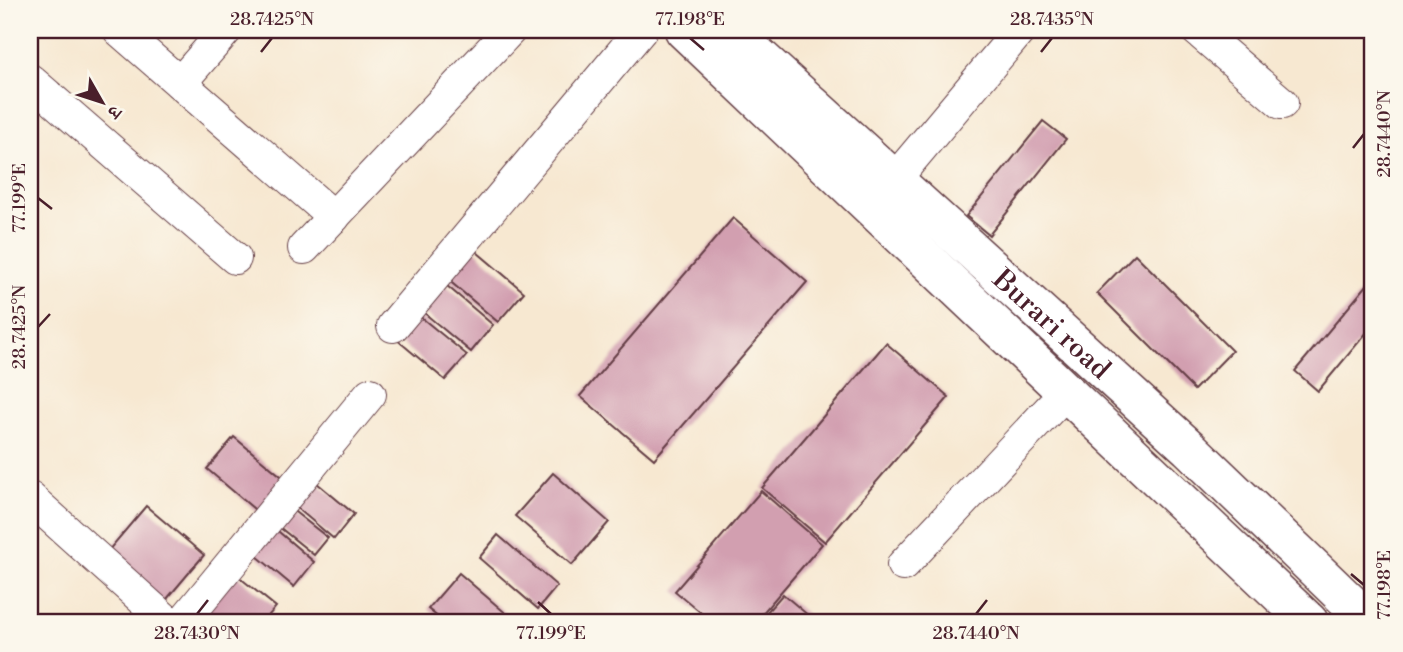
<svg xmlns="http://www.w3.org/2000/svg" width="1403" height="652" font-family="'Libre Bodoni','Noto Serif Devanagari',serif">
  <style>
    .building { fill: #d29fb0 }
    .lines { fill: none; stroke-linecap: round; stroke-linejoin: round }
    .street-casing { stroke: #643d44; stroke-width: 34 }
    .secondary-casing { stroke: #643d44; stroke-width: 41 }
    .street { stroke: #fff; stroke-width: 32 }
    .secondary { stroke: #fff; stroke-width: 38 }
    .ticks { fill: none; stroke: #4a1f2b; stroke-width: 2.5 }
    .labels { text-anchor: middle; stroke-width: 5; stroke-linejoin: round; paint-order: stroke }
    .street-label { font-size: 28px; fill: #4a1f2b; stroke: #fbf7ec }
    .neatline { fill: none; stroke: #4a1f2b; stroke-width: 2.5 }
    .ticks-label { font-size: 18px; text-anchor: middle; fill: #4a1f2b }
  </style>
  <rect width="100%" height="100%" fill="#fbf7ec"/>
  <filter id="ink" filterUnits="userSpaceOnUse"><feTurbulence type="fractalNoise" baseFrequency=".0143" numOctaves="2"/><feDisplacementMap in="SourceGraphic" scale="14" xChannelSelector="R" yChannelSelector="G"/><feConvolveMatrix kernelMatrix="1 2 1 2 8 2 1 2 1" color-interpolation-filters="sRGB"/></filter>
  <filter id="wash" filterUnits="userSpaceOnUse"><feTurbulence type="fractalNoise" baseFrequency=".00686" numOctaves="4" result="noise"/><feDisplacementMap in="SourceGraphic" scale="28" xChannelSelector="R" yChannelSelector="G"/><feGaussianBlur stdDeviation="1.57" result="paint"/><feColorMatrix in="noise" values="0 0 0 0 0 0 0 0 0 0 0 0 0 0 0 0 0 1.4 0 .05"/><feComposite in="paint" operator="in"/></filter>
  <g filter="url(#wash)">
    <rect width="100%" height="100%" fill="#f7e8d1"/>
    <g id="blocks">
      <g class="building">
        <polygon points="1043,121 1066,139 989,235 966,216"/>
        <polygon points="733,218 807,282 654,459 580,396"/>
        <polygon points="471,247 524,292 498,322 446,278"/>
        <polygon points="1135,254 1232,351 1194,390 1097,293"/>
        <polygon points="1373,278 1373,325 1318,391 1295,371"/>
        <polygon points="440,280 493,325 471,352 417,307"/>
        <polygon points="417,314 467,355 445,380 396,339"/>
        <polygon points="886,343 949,397 825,542 762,488"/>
        <polygon points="234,437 287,481 260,514 207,469"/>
        <polygon points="553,473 609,522 572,565 515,516"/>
        <polygon points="311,478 354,514 334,539 290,502"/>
        <polygon points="761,491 822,544 755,622 712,622 675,591"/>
        <polygon points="286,505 328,538 314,555 273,522"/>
        <polygon points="146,506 204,555 161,606 102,558"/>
        <polygon points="272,526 314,562 294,587 251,551"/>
        <polygon points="498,535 557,586 538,609 479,558"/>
        <polygon points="234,573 276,607 263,622 193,622"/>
        <polygon points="459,573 516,622 444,622 428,609"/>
        <polygon points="783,594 809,616 804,622 758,622"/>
      </g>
    </g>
  </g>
  <g filter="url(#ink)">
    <use href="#blocks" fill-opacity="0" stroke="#643d44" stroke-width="2"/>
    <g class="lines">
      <defs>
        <g id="street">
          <polyline points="119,30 334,217"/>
          <polyline points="1197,30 1282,103"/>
          <polyline points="30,80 235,258"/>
          <polyline points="180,83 226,30"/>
          <polyline points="879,198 1020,30"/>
          <polyline points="304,248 510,30"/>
          <polyline points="393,326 641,30"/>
          <polyline points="30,498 168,622"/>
          <polyline points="903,565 1066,392"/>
          <polyline points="183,622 370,394"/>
        </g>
        <g id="secondary">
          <polyline points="684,30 1309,622"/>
          <path id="s1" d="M730,30L1189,448L1370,622"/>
        </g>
      </defs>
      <use href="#street" class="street-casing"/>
      <use href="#secondary" class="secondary-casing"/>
      <use href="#street" class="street"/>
      <use href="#secondary" class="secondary"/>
    </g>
  </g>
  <path class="ticks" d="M690,38L704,50M261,52L272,38M1041,52L1052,38M1353,148L1364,134M38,198L52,209M38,327L50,314M1351,574L1364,585M538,602L551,614M197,614L208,600M976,614L987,600"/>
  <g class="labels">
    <g class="street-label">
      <text dy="10" stroke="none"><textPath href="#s1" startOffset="436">Burari road</textPath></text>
    </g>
  </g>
  <rect width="1403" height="652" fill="none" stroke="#fbf7ec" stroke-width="77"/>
  <g transform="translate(102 102) rotate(129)" stroke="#fbf7ec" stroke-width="5" paint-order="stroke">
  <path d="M0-5L12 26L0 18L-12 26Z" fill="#4a1f2b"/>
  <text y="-10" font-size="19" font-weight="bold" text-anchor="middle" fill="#4a1f2b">उ</text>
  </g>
  <rect x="38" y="38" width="1326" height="576" class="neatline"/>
  <g class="ticks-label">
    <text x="272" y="25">28.7425°N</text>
    <text x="690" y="25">77.198°E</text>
    <text x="1052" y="25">28.7435°N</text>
    <text transform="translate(1384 134) rotate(-90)" y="6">28.7440°N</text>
    <text transform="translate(19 198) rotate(-90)" y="6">77.199°E</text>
    <text transform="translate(19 327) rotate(-90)" y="6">28.7425°N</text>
    <text transform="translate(1384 585) rotate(-90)" y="6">77.198°E</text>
    <text x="197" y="639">28.7430°N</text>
    <text x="551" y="639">77.199°E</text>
    <text x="976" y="639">28.7440°N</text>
  </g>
</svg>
